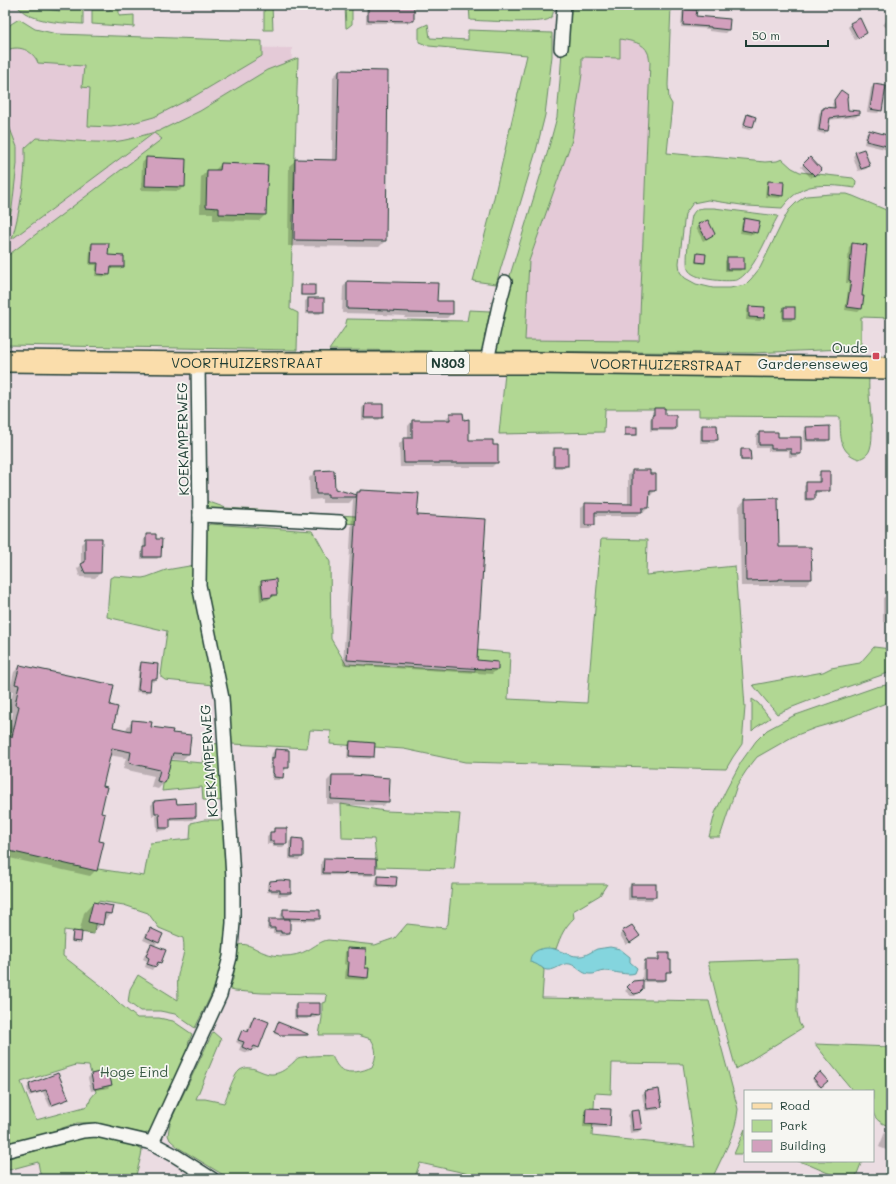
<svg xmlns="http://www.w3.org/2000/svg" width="896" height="1184" font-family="Mali,sans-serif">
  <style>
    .built { fill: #e4cad7 }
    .green { fill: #b1d793; stroke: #688a64; fill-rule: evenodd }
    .water { fill: #84d5de; stroke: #5c989a }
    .shadow { fill: #0003 }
    .building { fill: #d2a0bd; stroke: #1f3d34 }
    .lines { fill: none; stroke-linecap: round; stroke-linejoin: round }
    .street-casing { stroke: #1f3d34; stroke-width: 16 }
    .primary-casing { stroke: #1f3d34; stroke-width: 24 }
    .street { stroke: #f6f6f2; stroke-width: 13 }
    .primary { stroke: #faddab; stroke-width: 21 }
    .poi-dot { fill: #d1495b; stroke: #f6f6f2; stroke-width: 1.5 }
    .labels { text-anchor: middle; stroke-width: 3.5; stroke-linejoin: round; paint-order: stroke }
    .shield { fill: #f6f6f2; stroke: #60746d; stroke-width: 1 }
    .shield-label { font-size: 13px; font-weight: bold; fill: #1f3d34 }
    .poi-label { font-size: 14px; fill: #1f3d34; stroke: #f6f6f2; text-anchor: end }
    .street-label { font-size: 14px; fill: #1f3d34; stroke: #f6f6f2 }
    .park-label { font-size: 14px; fill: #3c5c47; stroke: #f6f6f2 }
  </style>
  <rect width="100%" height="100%" fill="#ebdce2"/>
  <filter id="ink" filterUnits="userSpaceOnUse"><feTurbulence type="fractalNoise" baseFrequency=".025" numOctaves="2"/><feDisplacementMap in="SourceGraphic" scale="8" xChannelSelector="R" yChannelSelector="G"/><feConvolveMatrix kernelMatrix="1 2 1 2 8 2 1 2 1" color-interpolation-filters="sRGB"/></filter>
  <g filter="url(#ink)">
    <g class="built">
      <polygon points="620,39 630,41 641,44 648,51 650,62 639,342 524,340 529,261 572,140 582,74 582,57 620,58"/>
      <polygon points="5,44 292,48 283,342 5,339"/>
    </g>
    <g class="green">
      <path d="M16,5H34L41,8L60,11V5H83V24C64,23 42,23 25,13C22,11 19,8 16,5Z"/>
      <polygon points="111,5 119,5 119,16 134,15 134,27 92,24 92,10 109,10 111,9"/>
      <polygon points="264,5 272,5 273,30 264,30"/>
      <polygon points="345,5 352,5 352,24 347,28 346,28"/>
      <path d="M469,5H554C553,11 554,16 549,19C543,24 481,21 470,20Z"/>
      <path d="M565,5H671L668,85L669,99L672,104L667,153L765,162L777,161L782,159L792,168L800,172L853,178L856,181L855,188C843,186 815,183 804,189C795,193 788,200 782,208L748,206L708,200L693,203L685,214L679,263L680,272L685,278L696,284L713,288H730L745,285L751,279L760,268L785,217L789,210L796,203L806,196L831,194H847L853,196L891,212V271L890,302L891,303V318L861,317V346L844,349L752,353L493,351L502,307L511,272L547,154L557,117L560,80ZM620,39C630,41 644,42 648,53C649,55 649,59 650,62L639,341L525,340L529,261L572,140L582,74V57L620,58Z"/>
      <path d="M19,19L35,29L57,34L262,41V56L193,97L154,117L129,124L111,127L88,126L90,88L82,87L84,66L38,63C33,50 18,44 5,51V31L11,24Z"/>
      <polygon points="428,24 430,38 468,40 468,30 552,33 552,56 545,115 536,151 496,284 473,281 490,215 527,55 429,46 419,42 419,28"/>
      <path d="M298,58L290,309L298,313L297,350L5,345V262L7,256L162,139L154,133L12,239C20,210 26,178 25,148L36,138C61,139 86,143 111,142C127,141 143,135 159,131L200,111L267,70Z"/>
      <polygon points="5,123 9,126 17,147 17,164 12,208 5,237"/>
      <path d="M704,208H714L778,216C769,232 757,263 744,275C742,277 739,279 737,280C726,282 692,280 688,269C685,261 690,225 692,216C693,213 695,211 697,209Z"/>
      <polygon points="469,310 490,311 482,351 329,350 345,327 347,319 467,321"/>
      <path d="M505,373L869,377C868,395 871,412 872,430C872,436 872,443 870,449C868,455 864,457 859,459C838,452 841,436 840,417L699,416V409H605L604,432L499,434Z"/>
      <polygon points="204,500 226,508 355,516 358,524 204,514"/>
      <polygon points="210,524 313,531 330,562 331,639 346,664 475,671 476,650 510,653 508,699 587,703 601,539 647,540 646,575 735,566 745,707 742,744 733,757 726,769 465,762 404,749 330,744 331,731 310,730 307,748 232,744 226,683 207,596 204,528"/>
      <polygon points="195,565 214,685 165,680 161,677 161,675 167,631 107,617 110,578 114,576 142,578 147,577 166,570"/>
      <path d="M5,613L17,851L98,869L144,876L150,843L190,839L191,823L204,820H224C225,846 227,873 227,899C228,916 228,932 226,948C222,976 207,1003 195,1028L175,1014L160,1011H140L128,1002L130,989L138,975L178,1000C178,992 177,983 178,975C181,960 186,954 183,938L159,928L148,913L124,905L98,901L94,934L64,930L63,956L103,987L120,1004L137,1018H159L173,1021L192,1034L188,1044L190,1045L156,1127L145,1134L94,1123H77L42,1135L5,1145ZM76,1065L89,1066L96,1092L91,1098L88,1106L36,1120L21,1082Z"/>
      <polygon points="874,647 891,649 891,672 826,694 785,710 777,714 753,685 823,672 831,668 860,663"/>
      <polygon points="891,684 891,701 843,720 815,728 792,737 757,757 746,771 737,785 720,837 709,837 715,813 726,790 741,762 756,741 767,730 793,716 876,687"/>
      <polygon points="752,699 758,703 770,718 755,728 752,731"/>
      <polygon points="219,743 223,801 203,800 202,787 162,791 167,760 203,763 206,746"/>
      <polygon points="341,804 385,811 460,814 454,869 377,867 374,839 342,838"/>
      <path d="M452,884H607L600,895L573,911L574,918C564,928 561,935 556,949L552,948L541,966L544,970L542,998L709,1001L738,1109C736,1134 722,1156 712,1179H492L420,1163L414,1179H230L179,1148L170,1140L168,1135L169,1128L171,1120L213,1032L221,1039L196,1099H205L224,1103C228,1095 233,1075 240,1070C252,1063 262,1075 273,1074C282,1073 287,1068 294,1062C294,1061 298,1058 298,1058C303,1056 326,1055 332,1056C334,1060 337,1067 341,1069C350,1075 363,1071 372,1067C377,1056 377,1049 371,1039L358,1035H319L322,1018V1003L326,1002L327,996L325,994L262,993L235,991L231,990L230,987L233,979L238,945C248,942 256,950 265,953C271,955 278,956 284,956C292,956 301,954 308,950C315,946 321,941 328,940L375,945L395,938L407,924L445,928L448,924ZM612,1063L683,1064L695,1147L592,1136L595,1093L611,1094Z"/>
      <polygon points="798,959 797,1012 799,1023 802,1028 736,1069 722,1019 708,962"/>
      <path d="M815,1044L891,1047V1127C869,1119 873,1112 873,1091H853Z"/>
      <polygon points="745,1129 745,1154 734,1154"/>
      <polygon points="89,1136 130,1143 142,1150 141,1156 135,1179 41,1179 38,1162 5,1171 5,1159"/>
      <polygon points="798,1161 862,1161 855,1179 842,1179 807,1164"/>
    </g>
    <path class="water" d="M610,947L620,949L630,957V962L637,968L635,973C628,976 613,971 605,971C599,971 595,975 589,974C582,974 577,966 570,964C562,962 556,971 547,970C543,970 543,967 539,966C537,964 533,963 530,962C530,956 532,953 538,950C555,943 564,957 580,956C586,956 592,951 597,949C601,948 606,948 610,947Z"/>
    <g class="shadow">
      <polygon points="66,5 77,5 75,7 66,7"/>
      <polygon points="211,5 226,5 226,8 225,9 211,9"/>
      <polygon points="367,5 413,5 413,20 410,23 366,23 366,6"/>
      <polygon points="685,10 695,16 728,30 725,33 709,31 709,29 681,27 682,12"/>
      <polygon points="891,15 891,31 883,25"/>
      <polygon points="851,24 866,33 863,36 855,40 848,27"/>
      <polygon points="339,71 387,72 385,241 379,247 288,246 289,166 296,160 332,161 333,77"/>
      <polygon points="874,85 881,110 878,113 867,112 871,88"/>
      <polygon points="839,94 846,97 847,111 859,114 856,117 828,120 827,131 824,134 817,132 819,113 824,108 833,109 832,104"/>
      <polygon points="747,115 755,118 752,127 752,126 743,123 745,118"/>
      <polygon points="742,125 751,128 749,130 742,128"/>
      <polygon points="869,131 891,137 891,148 889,150 864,144 866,134"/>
      <polygon points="856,153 869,166 866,169 858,171 853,156"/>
      <polygon points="147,158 184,187 179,191 141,190 142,163"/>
      <polygon points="810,158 820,170 811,178 801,167"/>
      <polygon points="221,164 265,215 259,221 213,220 213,213 200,213 201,177 207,171 214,171"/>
      <polygon points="769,182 782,195 780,198 765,197 766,185"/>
      <polygon points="745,220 756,232 753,235 740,233 742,222"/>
      <polygon points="699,225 714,234 711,237 703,241 696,228"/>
      <polygon points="92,244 107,256 123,267 120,269 110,269 109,274 107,277 95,276 96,265 89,265 90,246"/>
      <polygon points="852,244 861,297 861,309 858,312 845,310 849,283 846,283 849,247"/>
      <polygon points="698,254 705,255 704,263 703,264 695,263 696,255"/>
      <polygon points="728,258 743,268 740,271 725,271 725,261"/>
      <polygon points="347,282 436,302 452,313 447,318 404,318 405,316 384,315 384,314 342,313 343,287"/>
      <polygon points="302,286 314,294 313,296 300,295 301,287"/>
      <polygon points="308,299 323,311 320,314 305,314 305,301"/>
      <polygon points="750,307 763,318 760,321 746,320 747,309"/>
      <polygon points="785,308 794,318 791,321 782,321 782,310"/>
      <polygon points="365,405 382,417 379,420 362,420 362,408"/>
      <polygon points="655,409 664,416 675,428 673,431 650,431 650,419 652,417 652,412"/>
      <polygon points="451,414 468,441 496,463 492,467 400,467 399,444 404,439 408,439 408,426 412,421 446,421 446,418"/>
      <polygon points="703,426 717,440 714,443 700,443 700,429"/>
      <polygon points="626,428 636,435 635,436 624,436 625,429"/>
      <polygon points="807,428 829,439 826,442 804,442 804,431"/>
      <polygon points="759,433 777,438 800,454 797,457 789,457 789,451 768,451 768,448 756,448 756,436"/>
      <polygon points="555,449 567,465 565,468 552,468 552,452"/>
      <polygon points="741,450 750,460 748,461 740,461 740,451"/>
      <polygon points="632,471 655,491 651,495 649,495 648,508 644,512 641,512 637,516 594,516 594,525 590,529 581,529 581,508 586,504 628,505 628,475"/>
      <polygon points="315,472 334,489 355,495 360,491 416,516 476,661 497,669 492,674 343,665 353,499 349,503 322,503 322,499 310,500 309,478"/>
      <polygon points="821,472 829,490 826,493 814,493 814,498 811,501 804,501 804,486 807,483 818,483 818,475"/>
      <polygon points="745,500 778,548 811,579 805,585 773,585 772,586 741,586 739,506"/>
      <polygon points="147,535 155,540 160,556 157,559 141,559 141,551 143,549 144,538"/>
      <polygon points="86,539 100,573 95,578 80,577 77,569 81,565 81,544"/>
      <polygon points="262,582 276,594 274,597 271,597 268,600 260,601 259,584"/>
      <polygon points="886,596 891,596 891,622 883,622 883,598"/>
      <polygon points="142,663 156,679 153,682 150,681 149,691 146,693 136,692 139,666"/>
      <polygon points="20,666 108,706 112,728 126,731 127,727 133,721 150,728 171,734 188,754 182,760 170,759 164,783 158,789 151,787 154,776 123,769 126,758 109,755 102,787 96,870 90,876 5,857 5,737 8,737 13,712 9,711 13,691 10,690 14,672"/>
      <polygon points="350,742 373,756 370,759 347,758 348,745"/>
      <polygon points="275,750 288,767 285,770 283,770 282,777 279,780 272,780 272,776 271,776 271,769 269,769 272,753"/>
      <polygon points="332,776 388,801 383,806 327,804 327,781"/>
      <polygon points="175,800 176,805 195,817 192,820 169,821 169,827 167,830 157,831 156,815 152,816 151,805 154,802"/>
      <polygon points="275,829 286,829 286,844 283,847 272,847 272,844 267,844 267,836"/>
      <polygon points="292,839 302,857 299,860 289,859 289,842"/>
      <polygon points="324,859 375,860 375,873 372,876 321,875 321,862"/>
      <polygon points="378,877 395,885 393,888 375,887 376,880"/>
      <polygon points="270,882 290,893 287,896 278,896 278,893 267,892 267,884"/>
      <polygon points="631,885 655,885 655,897 652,900 628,900 628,888"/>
      <polygon points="93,903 112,907 110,914 92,934 81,932 80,941 78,943 71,942 72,934 73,932 79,933 84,913"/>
      <polygon points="284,910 319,918 316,921 289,921 289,933 286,936 279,936 279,934 273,934 273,930 267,930 267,923 270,920 280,920 281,913"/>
      <polygon points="150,929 158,942 154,946 160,962 157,965 156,964 152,970 145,967 147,961 143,959 148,948 152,944 143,940 147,932"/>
      <polygon points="623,932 639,936 626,945 620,935"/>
      <polygon points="348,949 364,969 367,977 365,980 345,979 346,965 344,964 345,952"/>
      <polygon points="660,954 670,971 665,974 665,980 662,982 642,982 642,989 635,996 631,996 625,991 634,982 642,981 643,964 646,961 657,961 657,957"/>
      <polygon points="297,1004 319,1015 316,1018 309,1018 307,1019 294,1019 294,1006"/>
      <polygon points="254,1017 258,1047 255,1050 251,1049 248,1053 239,1050 241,1045 236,1042 240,1034 242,1031 246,1032 251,1020"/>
      <polygon points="277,1025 307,1035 306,1036 279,1035 274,1034"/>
      <polygon points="820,1073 826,1081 819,1087 812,1079"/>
      <polygon points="57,1074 68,1098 65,1101 50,1107 43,1092 29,1096 27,1088 29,1085"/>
      <polygon points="91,1075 111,1085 108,1088 91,1091 88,1078"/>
      <polygon points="645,1092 661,1107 658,1110 645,1111 642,1094"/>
      <polygon points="587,1109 609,1125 606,1128 583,1127 584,1111"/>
      <polygon points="638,1111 641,1129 638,1132 630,1133 628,1115 631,1112"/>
      <polygon points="890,1127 891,1127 891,1152 879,1147 885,1132"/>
      <polygon points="431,1176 440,1179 428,1179"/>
    </g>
    <g class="building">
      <polygon points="368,5 414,5 414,21 368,20"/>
      <polygon points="684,9 697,10 696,16 730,19 729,30 711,28 711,27 683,25"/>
      <polygon points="860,18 867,33 858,38 850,23"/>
      <polygon points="339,70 388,71 386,241 294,240 295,159 337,160"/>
      <polygon points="874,84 886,86 882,111 870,109"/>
      <polygon points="841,90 848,95 847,98 848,110 860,111 860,114 830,118 828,131 819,130 822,109 824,109 824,107 835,108 834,100"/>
      <polygon points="747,114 756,117 753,127 744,125"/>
      <polygon points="869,130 891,136 891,147 866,141"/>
      <polygon points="864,149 870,166 861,169 855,152"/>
      <polygon points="146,157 186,159 185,187 145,186"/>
      <polygon points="810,157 822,170 815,176 803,164"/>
      <polygon points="221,163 268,165 266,215 219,214 219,208 206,207 207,170 220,170"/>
      <polygon points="768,181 784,182 783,196 767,194"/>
      <polygon points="744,218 760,221 757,233 742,230"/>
      <polygon points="708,220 715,234 706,239 698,224"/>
      <polygon points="92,243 109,243 108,255 124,256 124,267 111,267 110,275 97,274 98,263 91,263"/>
      <polygon points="852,243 867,245 862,296 864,296 862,309 847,307 851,281 849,280"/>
      <polygon points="697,253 706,254 705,263 696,262"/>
      <rect x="727" y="257" width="17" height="12"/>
      <polygon points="347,281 438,283 437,301 453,301 453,314 409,313 409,312 388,311 388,310 347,309"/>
      <rect x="301" y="285" width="14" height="10"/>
      <rect x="308" y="298" width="16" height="14"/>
      <polygon points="749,306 765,307 764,318 749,317"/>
      <rect x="784" y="307" width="11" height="11"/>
      <polygon points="365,404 383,404 383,418 364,418"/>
      <polygon points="654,408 665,408 665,415 676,415 676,429 652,429 652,415 654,415"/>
      <polygon points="450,413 463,413 464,420 469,419 469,440 493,440 493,445 498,445 498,463 404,463 403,438 412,438 412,420 450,420"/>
      <polygon points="702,425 717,425 718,440 702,440"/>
      <polygon points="830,426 830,440 807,440 806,427"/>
      <rect x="625" y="427" width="12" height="8"/>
      <polygon points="759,432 778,432 778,437 801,437 801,454 791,454 791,449 771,449 771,445 759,445"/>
      <rect x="554" y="448" width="14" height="18"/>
      <polygon points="741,449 750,449 751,460 741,460"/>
      <polygon points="334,470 335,489 357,495 356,497 328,497 328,494 316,494 315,471"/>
      <polygon points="632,470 650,470 650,474 656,474 656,491 650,491 649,508 642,508 642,512 595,512 595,525 585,525 585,503 632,504"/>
      <polygon points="820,471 830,471 830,491 815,491 815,499 806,499 806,482 820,482"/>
      <polygon points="360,490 419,493 417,515 486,519 477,660 498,662 498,670 347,660 357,492 360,492"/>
      <polygon points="778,498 779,547 811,547 812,579 779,579 779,580 746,581 745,499"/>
      <polygon points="146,534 156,534 156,539 162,539 161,557 143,557 143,547 146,547"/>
      <polygon points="85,538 102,538 101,573 85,573 81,564 85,562"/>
      <polygon points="276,579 277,595 272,595 272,597 263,598 261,581"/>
      <polygon points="141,662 158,664 157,679 151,679 150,691 138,690"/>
      <polygon points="20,665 114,685 110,705 118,707 113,727 131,731 132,720 152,722 151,727 173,730 172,733 191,735 189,754 173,753 165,783 157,781 160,770 129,763 131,752 112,748 103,786 107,787 101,813 105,814 99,841 104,842 97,871 5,850 5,736 12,737 19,706 15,705 19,685 15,684"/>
      <polygon points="350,741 375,743 374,757 349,756"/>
      <polygon points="275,749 289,750 289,768 284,768 283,778 274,777 274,774 273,773 273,767 272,767 272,758 274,758"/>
      <polygon points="332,775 352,775 390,778 389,802 331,799"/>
      <polygon points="176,799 177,804 196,803 196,817 170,818 170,828 160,828 159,813 155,813 154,801"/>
      <polygon points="274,828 287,828 287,844 274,844 274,841 270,841 270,832 274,832"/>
      <polygon points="292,838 303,839 303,857 291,857"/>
      <polygon points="324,858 376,859 376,874 323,873"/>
      <polygon points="378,876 397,877 396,886 378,885"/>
      <polygon points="281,880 291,881 291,893 280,893 280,890 269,890 270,881"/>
      <rect x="631" y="884" width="25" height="13"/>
      <polygon points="93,902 113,906 111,914 105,913 103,925 88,922"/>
      <polygon points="283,909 320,910 320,919 284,918 283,916"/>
      <polygon points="269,919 290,919 290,933 281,933 281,931 275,931 275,928 269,928"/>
      <polygon points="632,925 640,936 630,943 622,931"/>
      <polygon points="150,928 163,934 159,943 146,937"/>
      <polygon points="73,931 82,932 81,942 72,941"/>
      <polygon points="151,944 166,950 161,963 158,962 156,967 147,964 149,958 146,956"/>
      <polygon points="347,948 366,949 365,968 369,968 368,978 348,976 349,962 347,962"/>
      <polygon points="659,953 669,953 669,960 671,960 671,972 666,972 666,980 645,980 645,960 659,960"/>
      <polygon points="643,980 643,989 639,993 634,994 627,987 633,981"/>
      <polygon points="296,1003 320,1003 320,1016 311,1015 311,1017 296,1017"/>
      <polygon points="254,1016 269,1022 259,1048 254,1046 251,1051 242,1047 244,1042 238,1040 242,1030 248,1032"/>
      <polygon points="278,1022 308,1034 308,1035 280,1035 274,1032"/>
      <polygon points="108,1070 112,1085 94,1089 91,1074"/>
      <polygon points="820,1072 828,1081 821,1087 813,1078"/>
      <polygon points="58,1073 69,1099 52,1105 46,1090 31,1094 29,1084"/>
      <polygon points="659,1089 662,1107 647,1109 645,1091"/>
      <polygon points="586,1108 611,1109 610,1126 585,1124"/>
      <polygon points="639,1110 642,1129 633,1130 631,1111"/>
    </g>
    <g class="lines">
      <defs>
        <g id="street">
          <polyline points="561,48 564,5"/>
          <polyline points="488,363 488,356 500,301 505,282"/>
          <polyline points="200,515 340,522"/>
          <polyline points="152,1143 220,995 230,957 233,923 233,877 222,698 199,585 200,515 198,363"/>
          <polyline points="5,1151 83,1131 96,1130 152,1143 174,1155 212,1179"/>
        </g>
        <g id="primary">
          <path id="s1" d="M5,361L198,363H534L891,368"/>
        </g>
      </defs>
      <use href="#street" class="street-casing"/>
      <use href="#primary" class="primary-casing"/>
      <use href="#street" class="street"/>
      <use href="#primary" class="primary"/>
    </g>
  </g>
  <rect class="poi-dot" x="872" y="352" width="8" height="8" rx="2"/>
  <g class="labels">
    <rect class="shield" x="427" y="352" width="42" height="22" rx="3"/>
    <g class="shield-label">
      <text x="448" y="368">N303</text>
    </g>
    <g class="poi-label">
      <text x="868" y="353">Oude<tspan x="868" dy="16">Garderenseweg</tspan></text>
    </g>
    <g class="street-label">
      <text dy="5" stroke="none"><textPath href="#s1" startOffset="242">VOORTHUIZERSTRAAT</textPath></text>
      <text dy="5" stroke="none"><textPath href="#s1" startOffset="661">VOORTHUIZERSTRAAT</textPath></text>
      <text transform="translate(183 439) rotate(-91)" y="5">KOEKAMPERWEG</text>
      <text transform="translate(209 761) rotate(-94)" y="5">KOEKAMPERWEG</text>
    </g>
    <g class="park-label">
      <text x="134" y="1077">Hoge Eind</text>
    </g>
  </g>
  <rect width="896" height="1184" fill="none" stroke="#f6f6f2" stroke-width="20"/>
  <rect x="10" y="10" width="876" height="1164" fill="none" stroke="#1f3d34" stroke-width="1.5" filter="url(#ink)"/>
  <rect x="744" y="1090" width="130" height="72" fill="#f6f6f2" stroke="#a0aca6"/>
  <rect x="752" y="1103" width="20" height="6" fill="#faddab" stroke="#a0aca6"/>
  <text x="780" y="1110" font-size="12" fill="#1f3d34">Road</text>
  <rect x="752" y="1120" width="20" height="12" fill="#b1d793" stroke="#a0aca6"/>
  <text x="780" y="1130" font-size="12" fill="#1f3d34">Park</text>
  <rect x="752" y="1140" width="20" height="12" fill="#d2a0bd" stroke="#a0aca6"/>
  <text x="780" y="1150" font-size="12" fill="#1f3d34">Building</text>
  <path d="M746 40v6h82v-6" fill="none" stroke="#1f3d34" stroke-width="2"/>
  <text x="752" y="40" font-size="12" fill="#1f3d34" stroke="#f6f6f2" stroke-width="3" paint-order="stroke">50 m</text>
</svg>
